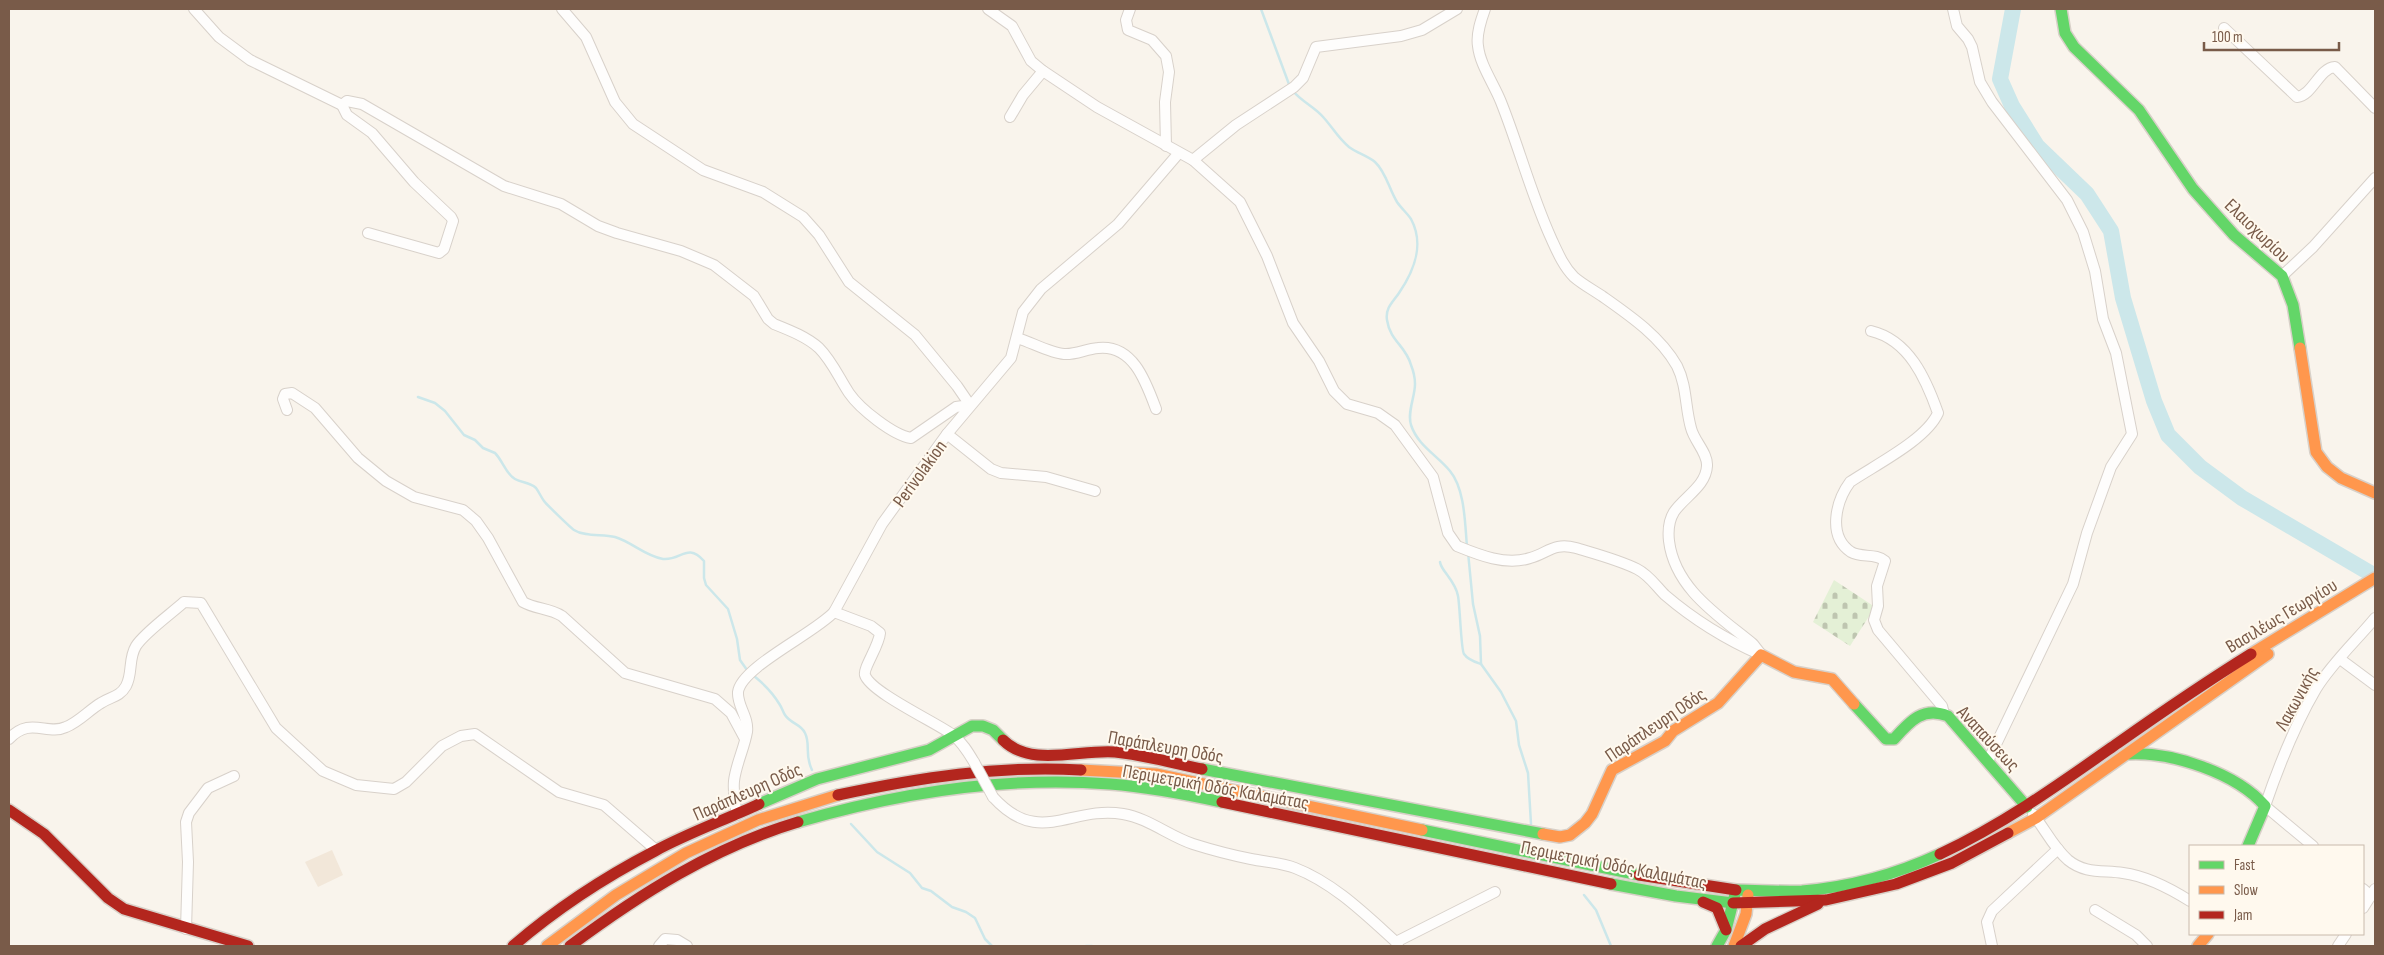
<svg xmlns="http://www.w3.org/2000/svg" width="2384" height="955" font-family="'Sofia Sans Condensed',sans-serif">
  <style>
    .residential { fill: #f2e7d9 }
    .cemetery { fill: url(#cemetery-stones) }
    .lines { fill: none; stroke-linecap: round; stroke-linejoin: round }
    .stream { stroke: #cce7ea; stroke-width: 2.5 }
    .river { stroke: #cce7ea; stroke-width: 16 }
    .street-casing { stroke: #d8d1ca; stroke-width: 12 }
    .fast-casing { stroke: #d8d0c8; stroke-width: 14 }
    .slow-casing { stroke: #d8d0c8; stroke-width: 14 }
    .jam-casing { stroke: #d8d0c8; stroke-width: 14 }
    .street { stroke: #fefdfc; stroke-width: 10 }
    .fast { stroke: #63d668; stroke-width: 11 }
    .slow { stroke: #ff974d; stroke-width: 11 }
    .jam { stroke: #b3261e; stroke-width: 11 }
    .street-bridge-casing { stroke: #d8d1ca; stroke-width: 12; stroke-linecap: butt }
    .street-bridge { stroke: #fefdfc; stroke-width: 10 }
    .labels { text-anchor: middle; stroke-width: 4; stroke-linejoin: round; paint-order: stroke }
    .street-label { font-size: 19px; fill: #795b49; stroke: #fff9ee }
  </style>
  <defs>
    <pattern id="cemetery-stones" width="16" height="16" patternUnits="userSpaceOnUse" patternTransform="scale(1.25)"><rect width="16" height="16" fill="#e4f0d6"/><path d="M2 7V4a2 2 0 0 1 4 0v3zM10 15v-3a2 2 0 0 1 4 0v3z" fill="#bec5b0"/></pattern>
  </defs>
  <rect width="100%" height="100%" fill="#f9f4ec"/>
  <polygon class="residential" points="332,850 343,875 318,887 305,862"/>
  <polygon class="cemetery" points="1834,580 1875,607 1850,646 1813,622"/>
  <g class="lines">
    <g class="stream">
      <polyline points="1261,9 1290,87"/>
      <path d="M1293,91C1302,102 1315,107 1324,118C1333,128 1338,138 1349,147C1357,153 1368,156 1375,162C1386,172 1389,189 1397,202C1401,208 1407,213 1411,219C1425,245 1414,271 1399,293C1393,302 1385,308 1387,320C1390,341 1406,346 1411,365C1413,370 1415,378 1415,384C1415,397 1407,412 1411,425C1418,446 1437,455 1450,471C1465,489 1465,524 1467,547"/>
      <path d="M418,397L435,403L445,411L464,435L475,440L483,448L495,453C503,461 505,473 515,479C522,483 530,482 536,488C539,492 541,497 544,501C546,504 571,528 574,530C585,537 602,534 615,537C632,542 645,556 663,559C681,561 687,542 704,561V578L706,585L728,609L737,639L740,660L747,670"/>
      <polyline points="1468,552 1473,604 1480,636 1481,664 1501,692 1516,721 1519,745 1528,773 1531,824"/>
      <path d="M1440,562C1441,571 1455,580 1458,596C1460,606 1461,650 1464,654C1468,660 1475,662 1481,664"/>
      <path d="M754,676C764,684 773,693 780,705C782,708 783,712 785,715C791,724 801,724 805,733C811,745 804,754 812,770"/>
      <polyline points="851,824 877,852 910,873 922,888 931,891 952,907 966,912 975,918 985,939 992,946"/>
      <polyline points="1584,895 1596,910 1611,946"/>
      <polyline points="1086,946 1092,946"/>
    </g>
    <polyline class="river" points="2013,9 2000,79 2012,106 2037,146 2087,194 2111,231 2123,298 2154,401 2168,435 2200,467 2242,498 2375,576"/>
    <defs>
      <g id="street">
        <polyline points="194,9 219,37 250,60 342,105"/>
        <path d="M988,9L1012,26L1031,61L1043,71L1097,107L1193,160L1240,202L1267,256L1293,323L1319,361L1334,391L1347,404L1378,413L1395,425L1433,477L1448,533L1457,546C1479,555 1506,566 1530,558C1548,553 1554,542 1576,548C1596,554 1619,560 1637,569C1649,575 1656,586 1665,595C1693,619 1727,640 1761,655"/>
        <polyline points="1130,9 1126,20 1128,30 1152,40 1166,56 1169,72 1165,102 1166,146"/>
        <path d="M1485,9C1481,20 1476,34 1478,46C1480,65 1494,84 1501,102C1519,147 1531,194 1551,238C1557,251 1563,266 1574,277C1582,284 1593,290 1602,296C1629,315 1660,336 1677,366C1687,386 1685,407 1691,428C1694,441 1708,453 1707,466C1706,486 1684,497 1674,512C1669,520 1668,532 1669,541C1675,589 1719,616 1753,644L1760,653"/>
        <polyline points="1953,9 1957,26 1968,39 1972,47 1980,82 1992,102 2067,200 2083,232 2095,271 2103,319 2116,353 2132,434 2111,467 2087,533 2073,584 1988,761"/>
        <path d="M2224,28L2297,97C2313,95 2319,68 2335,67L2375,108"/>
        <polyline points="1010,117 1023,95 1043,71"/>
        <polyline points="1193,160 1236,125 1294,87 1303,78 1316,47 1401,36 1422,30 1457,9"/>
        <path d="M368,233L439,253L444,249L453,221L451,217L414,182L372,133L347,115L342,105L347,101L362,104L504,186L561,204L598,226L617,233L681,251L714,265L754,296L768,319L774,324C789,330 807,337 819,348C832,361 839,378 849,393C860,409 893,435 911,438L956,407L970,405L957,386L915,335L849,282L819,235L803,217L763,192L703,170L633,124L615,102L586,37L562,9"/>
        <polyline points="2282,276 2313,247 2375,178"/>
        <path d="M1871,331C1909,340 1926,379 1938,413C1926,440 1875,465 1850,482C1836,501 1827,536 1851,552C1861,558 1876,553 1885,561L1877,586L1878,606L1874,620L1878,630L1942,706L1944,714"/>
        <path d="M1017,338C1031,342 1050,353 1064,354C1075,355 1086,349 1098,348C1133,344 1146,382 1156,409"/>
        <path d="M287,410L283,399L285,394L292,393L315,408L358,458L386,481L414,497L463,510L476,521L488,538L523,602C535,609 549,608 562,616L625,673L715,699L731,713L745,739"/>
        <polyline points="947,434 991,469 1001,473 1046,477 1095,491"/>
        <path d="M834,612L871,626L880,633C879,646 863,668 865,675C870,692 937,723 953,735C962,742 968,752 974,762"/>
        <polyline points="2340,659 2375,685"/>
        <path d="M9,739C30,716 47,736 66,727C79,722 89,710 101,703C110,697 120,697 126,686C133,673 128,659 136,646C144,633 172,613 184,602L201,603L276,728L323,771L356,785L394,789L406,782L442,746L461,736L475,734L559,792L604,805L656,850"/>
        <path d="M993,797C1039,848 1071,805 1123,814C1148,818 1169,836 1193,844C1212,850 1231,855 1251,859C1266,862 1282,863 1295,868C1334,883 1366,915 1396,942L1398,946"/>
        <path d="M2033,814C2045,829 2053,847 2068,860C2085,874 2103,870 2123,873C2146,876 2171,889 2190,901"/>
        <path d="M737,815C735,804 733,792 734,781C736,764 744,749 747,732C749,717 737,706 738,692C741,667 815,633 834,612L882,524L947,434L1011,358L1023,312L1041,289L1118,224L1178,154"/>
        <path d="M2313,846L2265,806C2278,768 2296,723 2316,689C2332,663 2356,641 2375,618"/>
        <polyline points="2363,889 2371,896"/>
        <polyline points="2363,908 2375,889"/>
        <polyline points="2095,910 2136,935 2147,946"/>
        <polyline points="186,929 188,862 186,822 189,813 208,788 234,776"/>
        <polyline points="1396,942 1495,892"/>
        <polyline points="659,946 665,939 677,940 687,946"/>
        <polyline points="1992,946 1987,922 1992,911 2058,849"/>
        <polyline points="2338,946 2346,934"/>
      </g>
      <g id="fast">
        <polyline points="2061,9 2065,33 2074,47 2139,110 2193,189 2234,235 2282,276 2293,305 2300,348"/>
        <path d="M1854,704L1886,739H1894C1910,721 1923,706 1948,716L2027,807"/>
        <path d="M2129,754C2173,752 2236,773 2265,806L2248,846"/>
        <polyline points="1202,769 1543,834"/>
        <polyline points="759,804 817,779 929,750 972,726 983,726 993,730 1003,740"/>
        <path d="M798,822C897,793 1006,776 1110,784C1148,787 1185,794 1222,802"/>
        <polyline points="1422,830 1639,875"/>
        <polyline points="1611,884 1676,896 1733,903"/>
        <path d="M1717,946L1726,930L1736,890C1758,890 1780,892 1802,891C1850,887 1897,874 1940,854"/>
      </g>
      <g id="slow">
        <polyline points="2300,348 2316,452 2327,467 2341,478 2375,493"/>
        <polyline points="2251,654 2375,578"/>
        <polyline points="1081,770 1156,774 1422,830"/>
        <polyline points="2008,833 2036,818 2268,654"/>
        <polyline points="1543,834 1560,837 1570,835 1585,823 1592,814 1612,770 1665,741 1673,731 1718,703 1761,655 1794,672 1832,679 1854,704"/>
        <polyline points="547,946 616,895 686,853 758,820 838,795"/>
        <polyline points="1734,946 1746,914 1748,895"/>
        <polyline points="2198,946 2208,934"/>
      </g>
      <g id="jam">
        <path d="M1003,740C1031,768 1080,749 1115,752C1144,755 1173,763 1202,769"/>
        <path d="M838,795C918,778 999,765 1081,770"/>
        <polyline points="1222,802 1611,884"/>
        <polyline points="9,810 44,834 108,898 124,909 248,946"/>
        <path d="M1940,854C2004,824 2061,783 2118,743C2162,712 2206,682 2251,654"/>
        <polyline points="1639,875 1736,890"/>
        <polyline points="1703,902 1717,908 1726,930"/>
        <polyline points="1733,903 1826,900 1896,884 1952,863 2008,833"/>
        <path d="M513,946C556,909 605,877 655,851C688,833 725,820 759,804"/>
        <path d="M570,946C640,894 714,847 798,822"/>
        <polyline points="1741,946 1765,929 1818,904"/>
      </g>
    </defs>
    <use href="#street" class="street-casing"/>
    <use href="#fast" class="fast-casing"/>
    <use href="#slow" class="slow-casing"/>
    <use href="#jam" class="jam-casing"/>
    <use href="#street" class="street"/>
    <use href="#fast" class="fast"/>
    <use href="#slow" class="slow"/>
    <use href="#jam" class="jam"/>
    <defs>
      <polyline id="street-bridge" points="974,762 993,797"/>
    </defs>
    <use href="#street-bridge" class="street-bridge-casing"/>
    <use href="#street-bridge" class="street-bridge"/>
  </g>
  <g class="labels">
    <g class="street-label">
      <text transform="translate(2258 230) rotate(44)" y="7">Ελαιοχωρίου</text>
      <text transform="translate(919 473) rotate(-54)" y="7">Perivolakion</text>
      <text transform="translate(2281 615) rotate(-31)" y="7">Βασιλέως Γεωργίου</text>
      <text transform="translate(2296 698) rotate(-61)" y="7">Λακωνικής</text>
      <text transform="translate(1655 724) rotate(-34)" y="7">Παράπλευρη Οδός</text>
      <text transform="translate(1989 738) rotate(47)" y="7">Αναπαύσεως</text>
      <text transform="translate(1166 746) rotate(10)" y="7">Παράπλευρη Οδός</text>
      <text transform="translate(1216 786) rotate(10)" y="7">Περιμετρική Οδός Καλαμάτας</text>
      <text transform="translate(747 791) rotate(-24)" y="7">Παράπλευρη Οδός</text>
      <text transform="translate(1614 864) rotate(11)" y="7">Περιμετρική Οδός Καλαμάτας</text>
    </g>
  </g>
  <rect width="2384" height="955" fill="none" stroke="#795b49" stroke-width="20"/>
  <rect x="2189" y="845" width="175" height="90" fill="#fff9ee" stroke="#c9baac"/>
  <rect x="2199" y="861" width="25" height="8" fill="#63d668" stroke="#c9baac"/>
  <text x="2234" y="870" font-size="15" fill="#795b49">Fast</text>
  <rect x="2199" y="886" width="25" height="8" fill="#ff974d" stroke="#c9baac"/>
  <text x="2234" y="895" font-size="15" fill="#795b49">Slow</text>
  <rect x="2199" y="911" width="25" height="8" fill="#b3261e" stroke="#c9baac"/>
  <text x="2234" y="920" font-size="15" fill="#795b49">Jam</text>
  <path d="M2204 42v8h135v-8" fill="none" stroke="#795b49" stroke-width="2.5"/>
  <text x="2212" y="42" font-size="15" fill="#795b49" stroke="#fff9ee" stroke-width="4" paint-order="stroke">100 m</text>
</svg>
